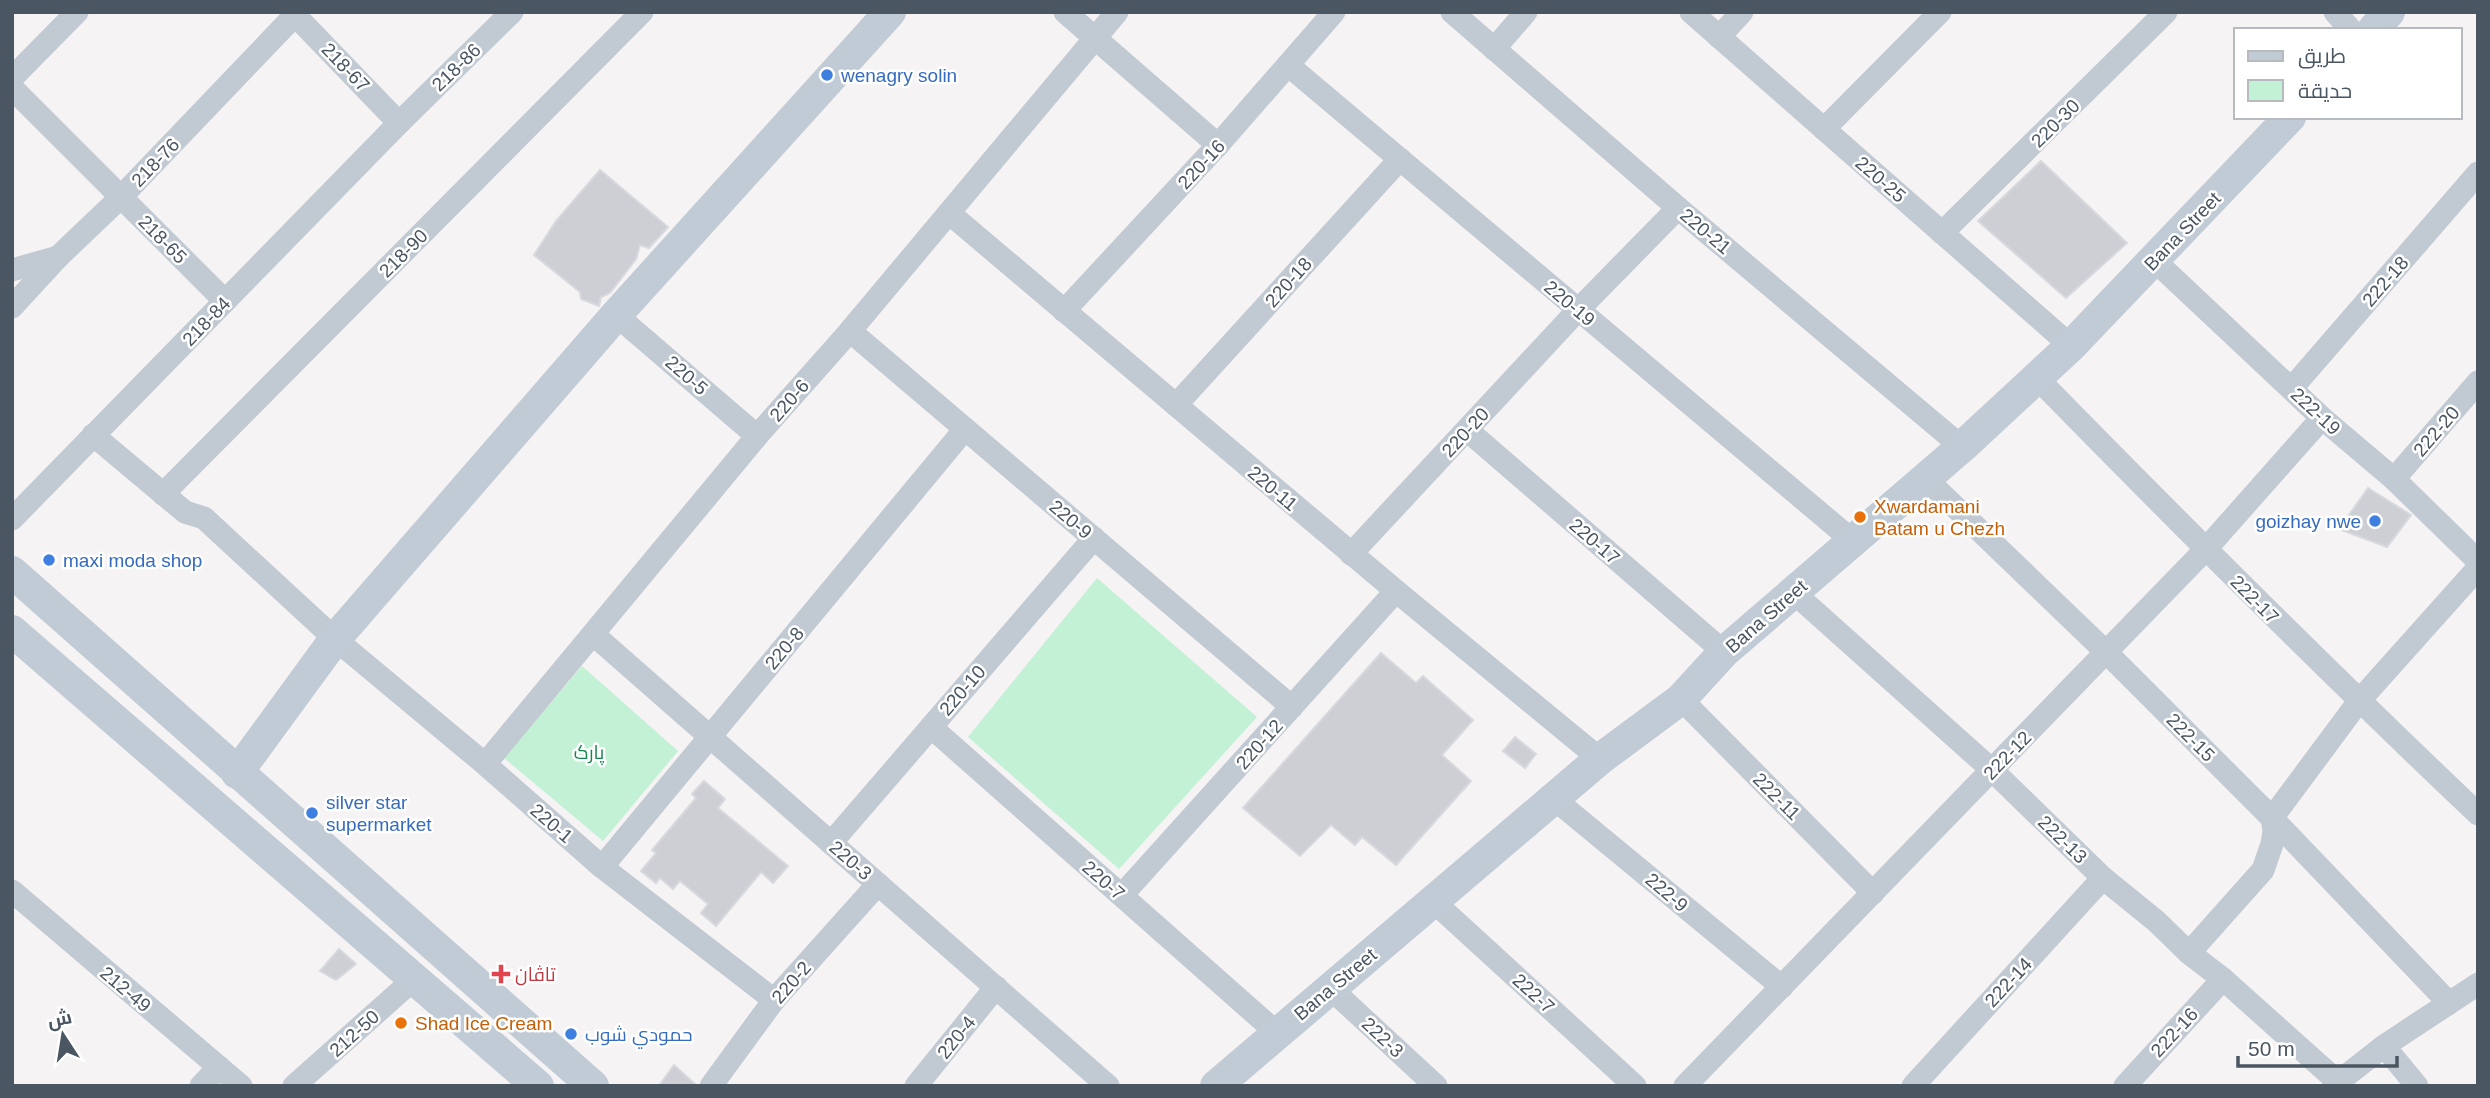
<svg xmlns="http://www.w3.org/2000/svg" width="2490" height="1098" font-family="Arial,Cairo,sans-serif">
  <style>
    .green { fill: #c3f1d5 }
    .building { fill: #cdcfd5; stroke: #d7d9de; stroke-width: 2 }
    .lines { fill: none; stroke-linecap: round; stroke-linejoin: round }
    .street { stroke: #c1cad2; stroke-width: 23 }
    .secondary { stroke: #c1cbd6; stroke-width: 32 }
    .shop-dot { fill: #3f7fe0; stroke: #fff; stroke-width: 2.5 }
    .food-dot { fill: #e8710a; stroke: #fff; stroke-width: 2.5 }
    .health-dot { fill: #e0444e; stroke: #fff; stroke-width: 2.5 }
    .labels { text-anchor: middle; stroke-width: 5; stroke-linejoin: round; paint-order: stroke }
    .street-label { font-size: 19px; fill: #4a5661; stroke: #fff }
    .shop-label { font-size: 19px; fill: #366cbe; stroke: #fff; text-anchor: start }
    .food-label { font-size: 19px; fill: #c56008; stroke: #fff; text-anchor: start }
    .park-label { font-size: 19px; fill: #17864f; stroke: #fff }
    .health-label { font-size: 19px; fill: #be3a42; stroke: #fff; text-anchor: start }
  </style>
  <rect width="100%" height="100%" fill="#f5f3f3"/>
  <g class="green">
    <polygon points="1097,578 1257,717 1119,869 968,737"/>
    <polygon points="582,666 678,751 603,841 504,758"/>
  </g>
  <g class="building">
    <polygon points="2041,161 2127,243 2066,298 1978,221"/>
    <polygon points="600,170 668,227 649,248 640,245 636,259 610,293 601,297 599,306 581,299 580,292 534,255 556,221"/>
    <polygon points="2368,488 2411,515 2387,547 2339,529"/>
    <polygon points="1381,653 1416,683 1423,676 1473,720 1442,755 1471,781 1396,865 1362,837 1355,845 1331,825 1300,856 1243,808"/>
    <polygon points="1515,737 1536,754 1525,768 1503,751"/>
    <polygon points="704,781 725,799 718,808 788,866 773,883 761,872 716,926 701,913 708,904 680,881 673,889 660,878 656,883 641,871 656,853 652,850 696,798 692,794"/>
    <polygon points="339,949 356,964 336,980 320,971"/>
    <polygon points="674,1065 697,1086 659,1086"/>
  </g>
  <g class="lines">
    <g class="street">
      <polyline points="292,12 399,123"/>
      <polyline points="1065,12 1218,145"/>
      <polyline points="1452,12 1678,208 1962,447"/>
      <polyline points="1691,12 2071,346"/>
      <polyline points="2335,12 2351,30"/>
      <polyline points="1719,37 1742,12"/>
      <polyline points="1494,49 1526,12"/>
      <polyline points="1288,65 1853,541"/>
      <polyline points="12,78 77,12"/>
      <polyline points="12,88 225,301"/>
      <polyline points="1824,129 1940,12"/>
      <polyline points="949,213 1396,591 1600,759"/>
      <polyline points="1942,233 2166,12"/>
      <polyline points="2154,260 2322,418 2394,479 2478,561"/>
      <polyline points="12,270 58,257"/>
      <polyline points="12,307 58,257 121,197 298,12"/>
      <polyline points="1064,311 1218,145 1334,12"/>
      <polyline points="616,315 757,436"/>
      <polyline points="850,331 1292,707"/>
      <path d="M2037,378C2182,526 2328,672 2478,814"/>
      <polyline points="2292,388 2478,173"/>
      <polyline points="1176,405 1400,159"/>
      <polyline points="1467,430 1724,652"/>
      <polyline points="93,435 185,512 204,518 335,639 485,764 602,867 774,1000"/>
      <polyline points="1925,478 2106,652 2272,818 2449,1003"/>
      <polyline points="2394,479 2478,382"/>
      <polyline points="163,494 642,12"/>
      <polyline points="12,519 399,123 512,12"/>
      <polyline points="1351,554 1578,310 1678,208"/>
      <polyline points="1793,592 1992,770 2103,878 2156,921 2189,953 2223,979 2337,1081"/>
      <polyline points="594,635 1108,1086"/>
      <polyline points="1681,699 1873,893"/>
      <polyline points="931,727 1277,1033"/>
      <polyline points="485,764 757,436 850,331 1117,12"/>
      <polyline points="1553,798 1782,987"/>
      <polyline points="831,843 1094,538"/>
      <polyline points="602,867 965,429"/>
      <polyline points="12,891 241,1086"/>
      <polyline points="1122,895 1396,591"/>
      <polyline points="1433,901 1635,1086"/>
      <polyline points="2189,953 2263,870 2272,844 2274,831 2272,818 2359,701 2478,568"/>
      <polyline points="1330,988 1436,1086"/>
      <polyline points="2384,1046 2417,1086"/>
      <polyline points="201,1086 219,1067"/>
      <polyline points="294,1086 413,980"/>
      <polyline points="711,1086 774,1000 878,884"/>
      <polyline points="916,1086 996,987"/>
      <polyline points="1685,1086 2205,550 2322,418"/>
      <polyline points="1913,1086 2103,878"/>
      <polyline points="2125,1086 2223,979"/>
      <polyline points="2333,1086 2384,1046 2478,984"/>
    </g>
    <g class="secondary">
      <polyline points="2373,30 2389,12"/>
      <polyline points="12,572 593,1086"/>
      <polyline points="12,631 538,1086"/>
      <polyline points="237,773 335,639 616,315 890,12"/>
      <polyline points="1216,1086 1600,759 1681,699 1724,652 1962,447 2071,346 2290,117"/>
    </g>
  </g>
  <g class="shop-dot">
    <circle cx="827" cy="75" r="7"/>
    <circle cx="2375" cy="521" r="7"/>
    <circle cx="49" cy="560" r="7"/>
    <circle cx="312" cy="813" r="7"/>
    <circle cx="571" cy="1034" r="7"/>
  </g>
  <g class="food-dot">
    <circle cx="1860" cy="517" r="7"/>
    <circle cx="401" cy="1023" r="7"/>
  </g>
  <path class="health-dot" d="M497.5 963.5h7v7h7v7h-7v7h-7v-7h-7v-7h7z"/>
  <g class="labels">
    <g class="street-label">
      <text transform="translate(346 67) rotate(46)" y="7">218-67</text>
      <text transform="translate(456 67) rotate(-44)" y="7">218-86</text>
      <text transform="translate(2055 123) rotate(-45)" y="7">220-30</text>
      <text transform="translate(155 162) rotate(-46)" y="7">218-76</text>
      <text transform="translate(1201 164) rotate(-47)" y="7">220-16</text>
      <text transform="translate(1881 179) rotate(41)" y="7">220-25</text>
      <text transform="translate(1706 231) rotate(40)" y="7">220-21</text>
      <text transform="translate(2182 231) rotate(-46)" y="7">Bana Street</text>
      <text transform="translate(163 239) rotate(45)" y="7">218-65</text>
      <text transform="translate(403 253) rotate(-45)" y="7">218-90</text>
      <text transform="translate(2385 281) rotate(-49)" y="7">222-18</text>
      <text transform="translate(1288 282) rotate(-48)" y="7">220-18</text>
      <text transform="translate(1570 303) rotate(40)" y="7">220-19</text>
      <text transform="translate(206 321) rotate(-46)" y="7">218-84</text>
      <text transform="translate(687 375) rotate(41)" y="7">220-5</text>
      <text transform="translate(789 400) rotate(-49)" y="7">220-6</text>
      <text transform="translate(2316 411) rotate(43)" y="7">222-19</text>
      <text transform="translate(2436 431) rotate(-49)" y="7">222-20</text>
      <text transform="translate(1465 432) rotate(-47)" y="7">220-20</text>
      <text transform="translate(1273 488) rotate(40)" y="7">220-11</text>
      <text transform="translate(1071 519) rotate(40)" y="7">220-9</text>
      <text transform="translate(1595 541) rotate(41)" y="7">220-17</text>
      <text transform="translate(2255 599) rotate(45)" y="7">222-17</text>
      <text transform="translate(1766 616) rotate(-41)" y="7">Bana Street</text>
      <text transform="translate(784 648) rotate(-50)" y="7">220-8</text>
      <text transform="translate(962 690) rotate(-49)" y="7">220-10</text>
      <text transform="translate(2191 737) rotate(45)" y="7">222-15</text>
      <text transform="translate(1259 744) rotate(-48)" y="7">220-12</text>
      <text transform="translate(2007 755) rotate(-46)" y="7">222-12</text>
      <text transform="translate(1777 796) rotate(45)" y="7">222-11</text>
      <text transform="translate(552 823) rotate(41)" y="7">220-1</text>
      <text transform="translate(2063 839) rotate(44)" y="7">222-13</text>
      <text transform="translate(851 860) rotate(41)" y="7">220-3</text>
      <text transform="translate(1104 880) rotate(41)" y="7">220-7</text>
      <text transform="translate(1667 892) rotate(40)" y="7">222-9</text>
      <text transform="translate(791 982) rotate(-49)" y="7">220-2</text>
      <text transform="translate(2008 982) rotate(-47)" y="7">222-14</text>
      <text transform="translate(1335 984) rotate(-40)" y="7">Bana Street</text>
      <text transform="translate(126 989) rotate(40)" y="7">212-49</text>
      <text transform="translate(1534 993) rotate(42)" y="7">222-7</text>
      <text transform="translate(2174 1032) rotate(-47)" y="7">222-16</text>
      <text transform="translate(354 1033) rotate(-42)" y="7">212-50</text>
      <text transform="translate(956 1037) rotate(-51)" y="7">220-4</text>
      <text transform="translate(1383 1037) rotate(43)" y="7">222-3</text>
    </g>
    <g class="shop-label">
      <text x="841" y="82">wenagry solin</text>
      <text x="2361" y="528" text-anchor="end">goizhay nwe</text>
      <text x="63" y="567">maxi moda shop</text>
      <text x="326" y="809">silver star<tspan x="326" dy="22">supermarket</tspan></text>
      <text x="585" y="1041">حمودي شوب</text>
    </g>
    <g class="food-label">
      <text x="1874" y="513">Xwardamani<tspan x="1874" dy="22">Batam u Chezh</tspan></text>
      <text x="415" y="1030">Shad Ice Cream</text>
    </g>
    <g class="park-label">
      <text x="589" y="759">پارک</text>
    </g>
    <g class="health-label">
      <text x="515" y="981">تاڤان</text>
    </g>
  </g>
  <rect width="2490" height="1098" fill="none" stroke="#4a5661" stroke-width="28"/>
  <rect x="2234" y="28" width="228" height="91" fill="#ffffff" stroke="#b7bbc0" stroke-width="2"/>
  <rect x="2248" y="51" width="35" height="10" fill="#c1cbd6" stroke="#b7bbc0" stroke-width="2"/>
  <text x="2298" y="63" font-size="21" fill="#4a5661">طريق</text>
  <rect x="2248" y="80" width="35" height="21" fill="#c3f1d5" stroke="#b7bbc0" stroke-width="2"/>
  <text x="2298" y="98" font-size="21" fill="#4a5661">حديقة</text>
  <g transform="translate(63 1035) rotate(348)" stroke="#ffffff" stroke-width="5" paint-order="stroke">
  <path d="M0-5L12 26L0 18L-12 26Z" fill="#4a5661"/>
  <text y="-10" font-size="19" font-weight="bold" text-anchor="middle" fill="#4a5661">ش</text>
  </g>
  <path d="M2238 1056v10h159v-10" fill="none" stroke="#4a5661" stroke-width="3.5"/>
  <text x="2248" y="1056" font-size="21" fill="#4a5661" stroke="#ffffff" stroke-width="5" paint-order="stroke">50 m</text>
</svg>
